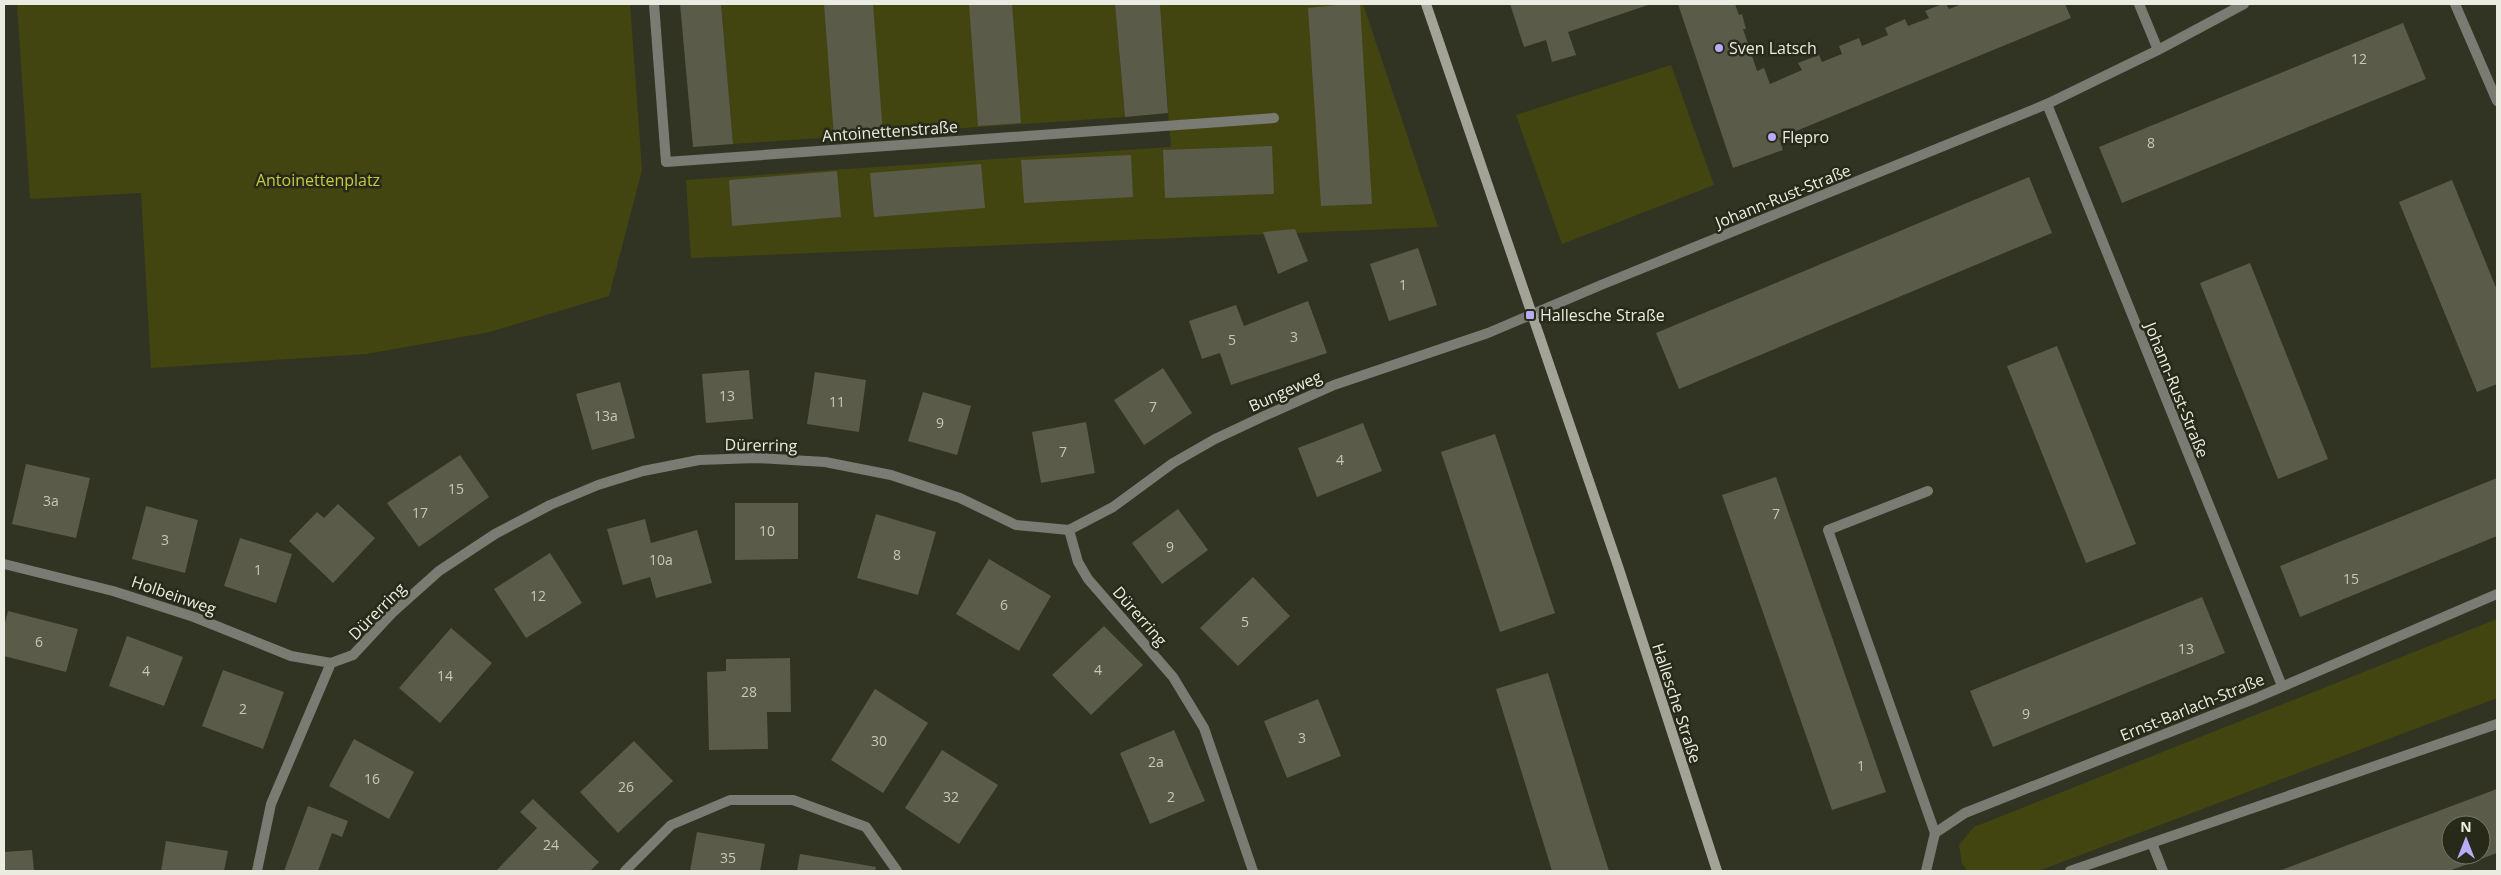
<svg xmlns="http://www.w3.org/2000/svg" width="2501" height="875" font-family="'Open Sans',sans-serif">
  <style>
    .green { fill: #434511 }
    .building { fill: #5a5b49; fill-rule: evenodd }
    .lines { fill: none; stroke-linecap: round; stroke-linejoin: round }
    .service { stroke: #7a7b73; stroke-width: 10 }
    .minor { stroke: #7a7b73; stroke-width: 10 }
    .secondary { stroke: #a3a497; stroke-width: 10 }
    .poi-dot { fill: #b8abf7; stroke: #282a19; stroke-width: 2 }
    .labels { text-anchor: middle; stroke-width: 5; stroke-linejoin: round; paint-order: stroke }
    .number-label { font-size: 14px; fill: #c7c8bb }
    .poi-label { font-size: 16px; fill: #ebece1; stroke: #282a19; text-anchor: start }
    .street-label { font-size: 16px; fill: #ebece1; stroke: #282a19 }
    .park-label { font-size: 16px; fill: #c5ca3e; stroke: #282a19 }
  </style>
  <rect width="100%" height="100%" fill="#323423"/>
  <g class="green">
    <polygon points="17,4 630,4 642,170 609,296 490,332 366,354 151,368 141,193 30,199"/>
    <polygon points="721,4 1115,4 1125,117 733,144"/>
    <polygon points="1160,4 1363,4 1438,227 691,258 686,180 1171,147"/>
    <polygon points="1671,65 1714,185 1562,244 1516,115"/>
    <polygon points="2497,619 2497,698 2038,871 1967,871 1962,863 1959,845 1974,827"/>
  </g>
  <g class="building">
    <polygon points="680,4 721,4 733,144 693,147"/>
    <polygon points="824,4 873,4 883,134 834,137"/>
    <polygon points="969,4 1012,4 1021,123 978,126"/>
    <polygon points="1115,4 1160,4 1168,113 1125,117"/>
    <polygon points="1346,4 1360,4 1372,204 1321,206 1308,8"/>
    <polygon points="1510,4 1651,4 1568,32 1576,55 1552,62 1546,40 1524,47"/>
    <polygon points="1678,4 1735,4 1739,15 1742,14 1746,29 1743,29 1757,71 1764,68 1770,84 1802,70 1798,63 1819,55 1822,62 1842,54 1839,46 1859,38 1862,46 1888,35 1885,28 1905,19 1908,26 1929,18 1925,11 1942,4 1946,4 1949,9 1962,4 2065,4 2071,18 1779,138 1783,150 1733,168"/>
    <polygon points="2403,23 2426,79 2122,203 2099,147"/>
    <polygon points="1272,146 1274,194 1165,198 1163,150"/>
    <polygon points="1131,155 1133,197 1024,203 1021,160"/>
    <polygon points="981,164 985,208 874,217 870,173"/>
    <polygon points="837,171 841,217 732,226 729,180"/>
    <polygon points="2029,177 2052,233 1679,389 1656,333"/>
    <polygon points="2452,180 2497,290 2497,384 2477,392 2399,202"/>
    <polygon points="1295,229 1308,261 1278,274 1263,232"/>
    <polygon points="1418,248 1437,305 1389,321 1370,264"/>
    <polygon points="2250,263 2328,459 2278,479 2200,283"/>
    <polygon points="1308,301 1327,353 1231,385 1220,353 1202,359 1189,321 1236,305 1244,326"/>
    <polygon points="2057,346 2136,544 2086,563 2007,366"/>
    <polygon points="1163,368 1192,413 1144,445 1114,400"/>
    <polygon points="749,370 753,419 706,423 702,374"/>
    <polygon points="815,372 866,380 859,432 807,424"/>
    <polygon points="620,382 635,438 592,450 576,394"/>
    <polygon points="923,392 971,406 957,455 908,441"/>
    <polygon points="1086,422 1095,473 1041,483 1032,432"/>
    <polygon points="1363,423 1382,471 1317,497 1298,448"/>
    <polygon points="1495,434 1555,613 1500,632 1441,452"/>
    <polygon points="460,455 489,497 419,547 387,503"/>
    <polygon points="26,464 90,478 76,538 12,524"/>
    <polygon points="1776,477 1886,792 1832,810 1722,495"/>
    <polygon points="2497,478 2497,536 2300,617 2280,566"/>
    <polygon points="735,503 798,503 798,559 735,560"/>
    <polygon points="338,504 375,538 333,583 289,541 317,512 324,518"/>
    <polygon points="146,506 198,520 185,573 132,559"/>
    <polygon points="1178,509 1208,550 1162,584 1132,543"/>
    <polygon points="876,514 936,532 918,595 857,578"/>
    <polygon points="645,519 651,543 697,530 712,583 656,598 650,577 623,585 607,529"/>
    <polygon points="240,538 292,554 276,603 224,586"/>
    <polygon points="550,553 582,603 526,638 494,589"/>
    <polygon points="989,559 1051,596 1019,651 956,614"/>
    <polygon points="1253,577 1290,616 1238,666 1200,628"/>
    <polygon points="2202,597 2225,653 1993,747 1970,691"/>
    <polygon points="8,611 78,629 66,672 4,656 4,627"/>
    <polygon points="1104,626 1143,665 1091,715 1052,675"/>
    <polygon points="451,628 492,663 440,723 399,688"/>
    <polygon points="127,636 183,657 164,706 109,686"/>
    <polygon points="790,658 791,712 767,712 768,749 709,750 707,672 726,671 726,659"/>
    <polygon points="223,670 284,692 263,749 202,726"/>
    <polygon points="1548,673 1587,801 1609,871 1552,871 1496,689"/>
    <polygon points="875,689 928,723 883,793 831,760"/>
    <polygon points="1318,699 1341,756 1287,778 1264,721"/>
    <polygon points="1174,730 1205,801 1150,824 1120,753"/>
    <polygon points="354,739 414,772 389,819 329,786"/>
    <polygon points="634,741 673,781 618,833 580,792"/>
    <polygon points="942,750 998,785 959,844 905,808"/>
    <path d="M2497,789V853L2449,871H2279ZM2451,825H2481V855H2451Z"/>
    <polygon points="533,799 599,862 590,871 496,871 537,828 520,812"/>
    <polygon points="308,806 348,821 342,837 332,833 318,871 284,871"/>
    <polygon points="697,832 765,844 760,871 690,871"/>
    <polygon points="166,841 228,851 224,871 161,871"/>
    <polygon points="32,850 34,871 4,871 4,852"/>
    <polygon points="800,854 876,867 875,871 797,871"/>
  </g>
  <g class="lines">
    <g class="service">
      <polyline points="1928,491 1828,530 1935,833"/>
      <polyline points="2152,843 2163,871"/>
    </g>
    <g class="minor">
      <polyline points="654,4 666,162 1274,118"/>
      <polyline points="2139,4 2158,50"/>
      <polyline points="2455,4 2497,101"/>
      <polyline points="2047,104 2282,686"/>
      <polyline points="1069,530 1113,507 1173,463 1215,439 1262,417 1334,385 1488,333 1601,285 2047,104 2158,50 2244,4"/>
      <polyline points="1069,530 1078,562 1088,579 1173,677 1204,728 1253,871"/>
      <polyline points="4,564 113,591 194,617 291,656 331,663"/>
      <polyline points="257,871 271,804 331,663 353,655 392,613 439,571 495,534 550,505 598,485 643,471 699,460 756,458 825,462 891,475 960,498 1016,525 1069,530"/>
      <polyline points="625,871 671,825 730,800 793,800 866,827 897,871"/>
      <polyline points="1926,871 1935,833 1965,813 2256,698 2497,594"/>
      <polyline points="2070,871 2497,724"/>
    </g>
    <polyline class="secondary" points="1426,4 1618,566 1717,871"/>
  </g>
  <g class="poi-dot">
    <circle cx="1719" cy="48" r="5"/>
    <circle cx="1772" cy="137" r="5"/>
    <rect x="1525" y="310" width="10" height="10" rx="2.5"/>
  </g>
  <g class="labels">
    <g class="number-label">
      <text x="2359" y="64">12</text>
      <text x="2151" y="148">8</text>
      <text x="1403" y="290">1</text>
      <text x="1294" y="342">3</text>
      <text x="1232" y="345">5</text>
      <text x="727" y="401">13</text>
      <text x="837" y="407">11</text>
      <text x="1153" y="412">7</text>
      <text x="606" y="421">13a</text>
      <text x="940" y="428">9</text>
      <text x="1063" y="457">7</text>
      <text x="1340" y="465">4</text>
      <text x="456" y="494">15</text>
      <text x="51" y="506">3a</text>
      <text x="420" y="518">17</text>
      <text x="1776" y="519">7</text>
      <text x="767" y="536">10</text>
      <text x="165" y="545">3</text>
      <text x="1170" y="552">9</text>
      <text x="897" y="560">8</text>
      <text x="661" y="565">10a</text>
      <text x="258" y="575">1</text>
      <text x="2351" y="584">15</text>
      <text x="538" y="601">12</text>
      <text x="1004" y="610">6</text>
      <text x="1245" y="627">5</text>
      <text x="39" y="647">6</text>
      <text x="2186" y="654">13</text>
      <text x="1098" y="675">4</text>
      <text x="146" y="676">4</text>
      <text x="445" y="681">14</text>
      <text x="749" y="697">28</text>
      <text x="243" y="714">2</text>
      <text x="2026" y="719">9</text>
      <text x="1302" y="743">3</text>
      <text x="879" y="746">30</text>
      <text x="1156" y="767">2a</text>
      <text x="1861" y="771">1</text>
      <text x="372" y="784">16</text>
      <text x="626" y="792">26</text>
      <text x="951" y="802">32</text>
      <text x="1171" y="802">2</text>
      <text x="551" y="850">24</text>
      <text x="728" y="863">35</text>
    </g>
    <g class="poi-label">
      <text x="1729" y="54">Sven Latsch</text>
      <text x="1782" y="143">Flepro</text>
      <text x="1540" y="321">Hallesche Straße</text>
    </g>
    <g class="street-label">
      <text transform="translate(890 131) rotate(-4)" y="6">Antoinettenstraße</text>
      <text transform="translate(1783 196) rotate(-22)" y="6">Johann-Rust-Straße</text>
      <text transform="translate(2177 390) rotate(68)" y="6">Johann-Rust-Straße</text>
      <text transform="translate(1285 391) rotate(-24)" y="6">Bungeweg</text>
      <text transform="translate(761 445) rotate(1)" y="6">Dürerring</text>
      <text transform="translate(174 595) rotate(19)" y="6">Holbeinweg</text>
      <text transform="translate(377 611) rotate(-45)" y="6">Dürerring</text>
      <text transform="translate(1140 616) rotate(49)" y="6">Dürerring</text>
      <text transform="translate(1677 703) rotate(72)" y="6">Hallesche Straße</text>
      <text transform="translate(2192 707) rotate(-22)" y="6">Ernst-Barlach-Straße</text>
    </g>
    <g class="park-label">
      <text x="318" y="186">Antoinettenplatz</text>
    </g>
  </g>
  <rect width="2501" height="875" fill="none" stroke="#ebece1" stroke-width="10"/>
  <g transform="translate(2466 840)"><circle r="24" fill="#282a19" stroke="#767869"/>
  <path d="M0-4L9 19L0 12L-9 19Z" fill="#b8abf7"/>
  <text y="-8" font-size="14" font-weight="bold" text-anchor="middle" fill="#ebece1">N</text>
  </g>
</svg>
